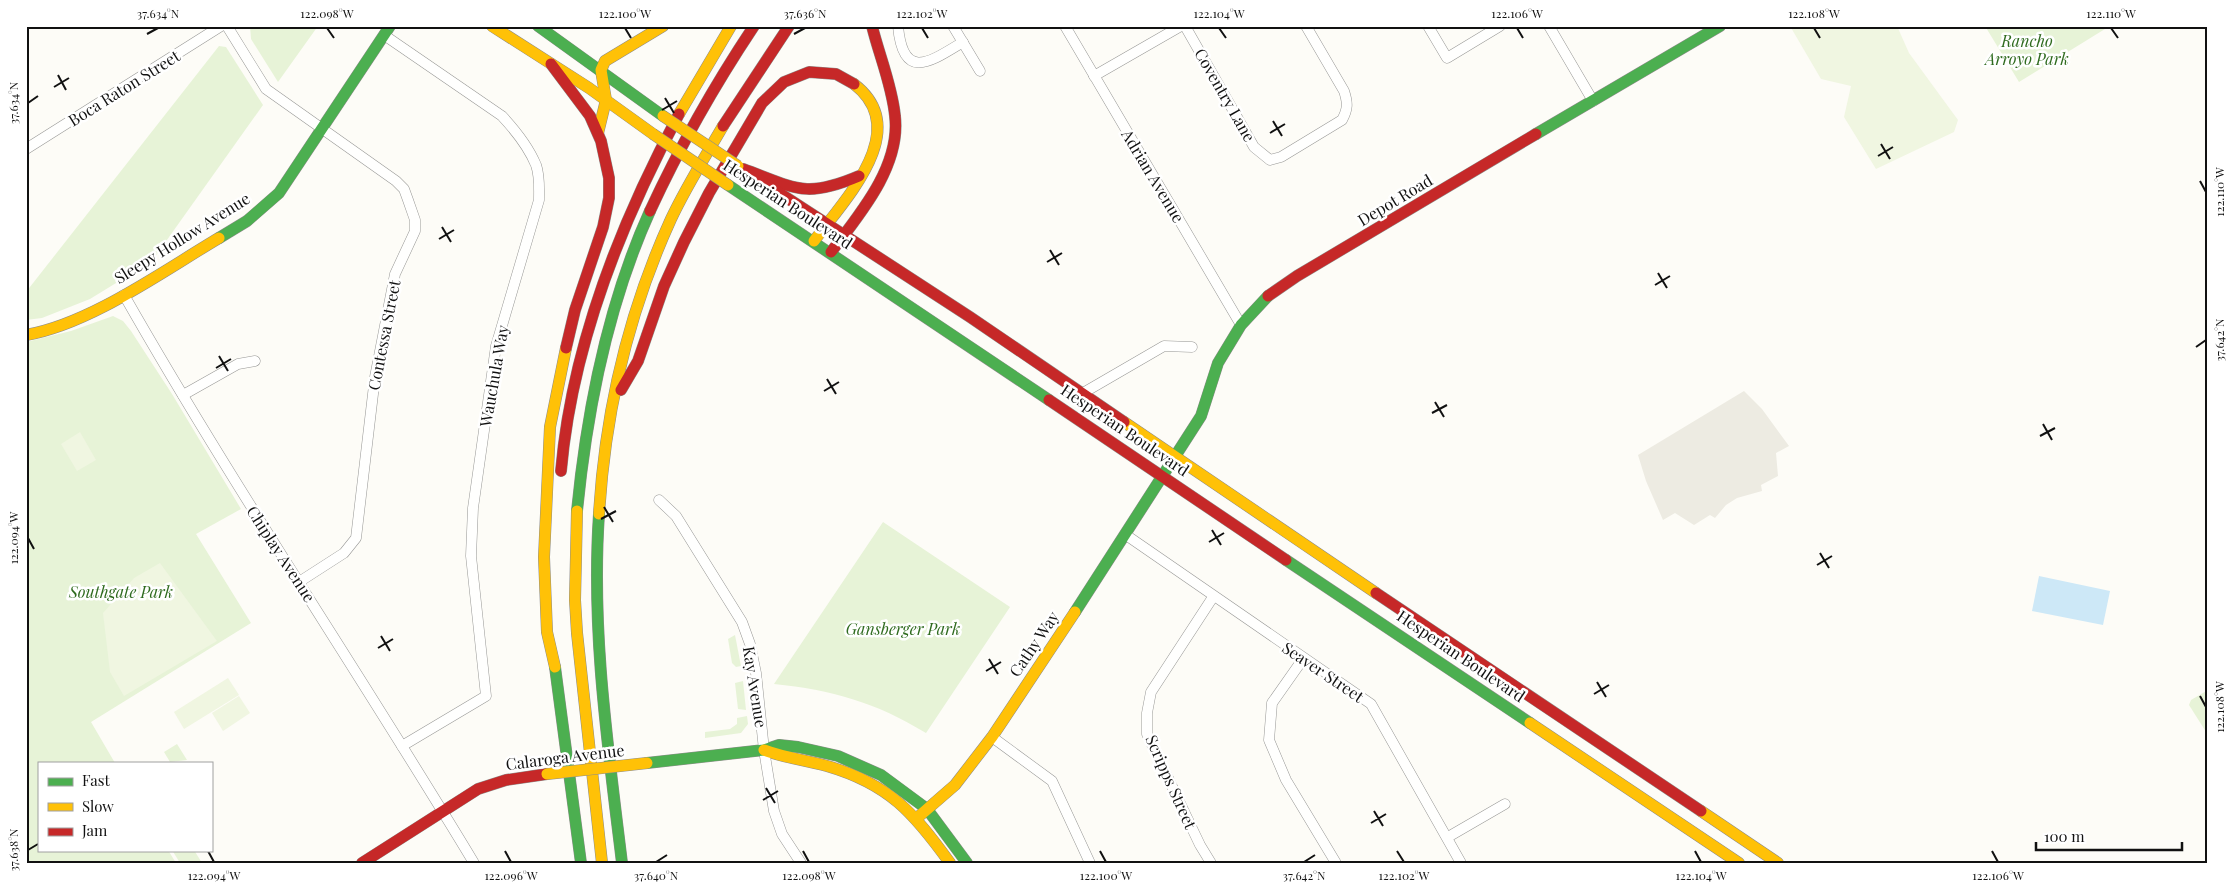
<svg xmlns="http://www.w3.org/2000/svg" width="2234" height="889" font-family="'Playfair Display',serif">
  <style>
    .green { fill: #e7f3d7 }
    .pitch { fill: #f0f6e1 }
    .plaza { fill: #edebe2 }
    .water { fill: #cde8f7 }
    .lines { fill: none; stroke-linecap: round; stroke-linejoin: round }
    .street-casing { stroke: #979795; stroke-width: 11 }
    .fast-casing { stroke: #8e8d8b; stroke-width: 12 }
    .slow-casing { stroke: #8e8d8b; stroke-width: 12 }
    .jam-casing { stroke: #8e8d8b; stroke-width: 12 }
    .street { stroke: #fffffe; stroke-width: 10 }
    .fast { stroke: #4caf50; stroke-width: 11 }
    .slow { stroke: #ffc107; stroke-width: 11 }
    .jam { stroke: #c62828; stroke-width: 11 }
    .slow-bridge-casing { stroke: #8e8d8b; stroke-width: 12; stroke-linecap: butt }
    .slow-bridge { stroke: #ffc107; stroke-width: 11 }
    .ticks { fill: none; stroke: #111; stroke-width: 2 }
    .labels { text-anchor: middle; stroke-width: 5; stroke-linejoin: round; paint-order: stroke }
    .park-label { font-size: 16px; font-style: italic; fill: #2f6b1f; stroke: #fff }
    .street-label { font-size: 16px; fill: #111; stroke: #fff }
    .neatline { fill: none; stroke: #111; stroke-width: 2 }
    .ticks-label { font-size: 12px; text-anchor: middle; fill: #111 }
  </style>
  <rect width="100%" height="100%" fill="#fdfcf7"/>
  <g class="green">
    <polygon points="250,26 318,26 278,82 251,39"/>
    <polygon points="1985,26 2104,26 2105,29 2019,82"/>
    <polygon points="219,46 226,47 263,105 152,261 90,299 42,318 26,320 26,292"/>
    <polygon points="113,316 123,321 131,331 172,394 241,509 196,534 251,623 91,722 115,763 39,763 39,850 168,850 176,863 26,863 26,342 71,331"/>
    <path d="M883,522L1010,607L926,733C875,702 832,690 774,684Z"/>
    <polygon points="735,635 741,666 736,667 732,663 728,639"/>
    <polygon points="743,681 746,710 738,709 735,683"/>
    <polygon points="2208,690 2208,735 2189,705 2191,700"/>
    <polygon points="747,716 748,724 741,733 705,738 705,732 730,729 737,724 737,718"/>
    <polygon points="177,744 187,760 170,762 164,752"/>
    <polygon points="172,850 194,850 202,863 180,863"/>
  </g>
  <g class="pitch">
    <polygon points="1790,26 1897,26 1909,53 1958,120 1954,132 1876,169 1844,117 1851,86 1821,79"/>
    <polygon points="80,432 96,460 77,471 61,444"/>
    <polygon points="160,563 217,641 124,696 110,672 103,613 134,578"/>
    <polygon points="228,678 239,695 184,729 174,712"/>
    <polygon points="239,696 250,713 223,731 212,713"/>
  </g>
  <polygon class="plaza" points="1744,391 1762,409 1789,446 1776,453 1778,476 1761,485 1762,491 1737,498 1726,505 1715,518 1710,515 1694,525 1675,513 1663,520 1646,481 1638,455"/>
  <polygon class="water" points="2039,576 2110,591 2103,625 2032,611"/>
  <g class="lines">
    <defs>
      <g id="street">
        <polyline points="227,26 266,89 396,181 404,189 408,200 415,220 415,231 395,274 375,377 356,538 344,553 299,582"/>
        <path d="M898,26C903,82 930,62 963,42"/>
        <polyline points="953,26 980,71"/>
        <polyline points="1065,26 1241,325"/>
        <path d="M1185,26L1254,147L1270,160L1281,157L1342,120C1348,109 1348,103 1344,91L1306,26"/>
        <polyline points="1428,26 1447,58 1500,26"/>
        <polyline points="1549,26 1593,101"/>
        <path d="M384,35L502,116C515,130 529,148 536,165C540,176 539,189 539,200L496,346L473,508L471,556L486,696L402,746"/>
        <polyline points="1094,76 1181,26"/>
        <polyline points="26,149 221,26"/>
        <path d="M124,295C234,488 359,672 474,863"/>
        <polyline points="1083,393 1164,346 1192,347"/>
        <polyline points="183,395 238,364 255,361"/>
        <polyline points="659,500 676,516 742,622 750,644 756,673 764,750 774,811 782,834 801,863"/>
        <polyline points="1126,535 1371,704 1461,863"/>
        <polyline points="1303,659 1272,703 1269,740 1286,780 1336,863"/>
        <polyline points="992,737 1052,781 1090,863"/>
        <polyline points="1448,837 1505,804"/>
        <polyline points="1211,863 1200,845 1147,734 1147,713 1151,692 1213,597"/>
      </g>
      <g id="fast">
        <polyline points="538,26 663,116"/>
        <polyline points="1536,134 1720,26"/>
        <polyline points="728,185 1049,400"/>
        <polyline points="219,238 247,221 279,193 390,26"/>
        <path d="M577,511C587,409 607,306 650,211"/>
        <path d="M599,514C591,631 608,747 622,863"/>
        <polyline points="1286,560 1530,723"/>
        <polyline points="1075,612 1201,416 1218,363 1241,325 1268,296"/>
        <polyline points="555,667 581,863"/>
        <polyline points="647,763 764,750 779,745 798,747 838,756 881,775 927,809 967,863"/>
      </g>
      <g id="slow">
        <polyline points="492,26 589,88 653,134"/>
        <polyline points="679,114 731,26"/>
        <polyline points="598,133 606,100 601,70 605,61 663,26"/>
        <path d="M814,241C844,200 914,130 854,84"/>
        <path d="M26,335C90,324 163,271 219,238"/>
        <polyline points="1124,422 1376,593"/>
        <polyline points="577,511 575,600 577,633 602,863"/>
        <path d="M599,514C605,413 629,311 671,219C686,187 705,157 723,126"/>
        <polyline points="555,667 547,632 544,557 550,427 566,348"/>
        <polyline points="1530,723 1739,863"/>
        <path d="M764,750C785,758 806,760 827,766C889,784 914,813 950,863"/>
        <polyline points="1701,811 1778,863"/>
        <polyline points="917,818 955,785 992,737 1075,612"/>
      </g>
      <g id="jam">
        <polyline points="551,64 590,116 601,141 609,178 609,198 603,227 575,310 566,348"/>
        <polyline points="723,126 789,26"/>
        <path d="M743,169C795,188 805,199 859,176"/>
        <polyline points="761,181 970,317 1124,422"/>
        <path d="M650,211C680,146 714,86 754,26"/>
        <path d="M831,252C860,214 901,166 895,116C892,85 879,55 872,26"/>
        <polyline points="1268,296 1297,276 1536,134"/>
        <polyline points="621,390 638,361 664,286 684,242 709,193 762,103 784,82 809,72 836,74 854,84"/>
        <polyline points="1049,400 1286,560"/>
        <path d="M561,471C572,345 620,224 679,114"/>
        <polyline points="1376,593 1701,811"/>
        <polyline points="362,863 478,789 506,780 547,774"/>
      </g>
    </defs>
    <use href="#street" class="street-casing"/>
    <use href="#fast" class="fast-casing"/>
    <use href="#slow" class="slow-casing"/>
    <use href="#jam" class="jam-casing"/>
    <use href="#street" class="street"/>
    <use href="#fast" class="fast"/>
    <use href="#slow" class="slow"/>
    <use href="#jam" class="jam"/>
    <defs>
      <g id="slow-bridge">
        <polyline points="663,116 738,166"/>
        <polyline points="653,134 728,185"/>
        <polyline points="547,774 647,763"/>
      </g>
    </defs>
    <use href="#slow-bridge" class="slow-bridge-casing"/>
    <use href="#slow-bridge" class="slow-bridge"/>
  </g>
  <path class="ticks" d="M327,28L334,38M625,28L631,38M922,28L928,38M1219,28L1226,38M1517,28L1523,38M1814,28L1820,38M2111,28L2118,38M147,34L158,28M794,34L805,28M58,75L66,90M54,87L69,78M665,98L674,113M28,103L38,96M662,110L677,101M1273,121L1282,136M1270,133L1285,124M1881,144L1890,159M1878,156L1893,147M2200,181L2206,192M442,227L451,242M439,239L454,230M1050,250L1059,265M1047,262L1062,253M1658,273L1667,288M1655,285L1670,276M2196,347L2206,340M219,356L228,371M216,368L231,359M827,379L836,394M824,391L839,382M1435,402L1444,417M1432,413L1447,405M2043,424L2052,440M2040,436L2055,428M604,507L613,522M601,519L616,511M1212,530L1221,545M28,538L34,549M1209,542L1224,533M1820,553L1829,568M1817,565L1832,556M381,636L390,651M378,648L393,639M989,659L998,674M986,671L1001,662M1597,682L1606,697M1594,694L1609,685M2200,696L2206,707M766,788L775,803M763,800L778,791M1374,811L1383,826M1371,823L1386,814M28,850L38,844M208,851L214,862M505,851L511,862M803,851L809,862M1100,851L1106,862M1397,851L1404,862M1695,851L1701,862M1992,851L1998,862M656,862L667,855M1304,862L1315,855"/>
  <g class="labels">
    <g class="park-label">
      <text x="2027" y="47">Rancho<tspan x="2027" dy="18">Arroyo Park</tspan></text>
      <text x="121" y="598">Southgate Park</text>
      <text x="903" y="635">Gansberger Park</text>
    </g>
    <g class="street-label">
      <text transform="translate(124 88) rotate(-32)" y="6">Boca Raton Street</text>
      <text transform="translate(1225 95) rotate(60)" y="6">Coventry Lane</text>
      <text transform="translate(1153 176) rotate(59)" y="6">Adrian Avenue</text>
      <text transform="translate(1395 200) rotate(-31)" y="6">Depot Road</text>
      <text transform="translate(788 204) rotate(33)" y="6">Hesperian Boulevard</text>
      <text transform="translate(182 238) rotate(-32)" y="6">Sleepy Hollow Avenue</text>
      <text transform="translate(384 335) rotate(-79)" y="6">Contessa Street</text>
      <text transform="translate(494 376) rotate(-80)" y="6">Wauchula Way</text>
      <text transform="translate(1125 430) rotate(34)" y="6">Hesperian Boulevard</text>
      <text transform="translate(281 554) rotate(57)" y="6">Chiplay Avenue</text>
      <text transform="translate(1034 644) rotate(-56)" y="6">Cathy Way</text>
      <text transform="translate(1461 656) rotate(34)" y="6">Hesperian Boulevard</text>
      <text transform="translate(1323 672) rotate(34)" y="6">Seaver Street</text>
      <text transform="translate(755 687) rotate(81)" y="6">Kay Avenue</text>
      <text transform="translate(565 757) rotate(-7)" y="6">Calaroga Avenue</text>
      <text transform="translate(1171 782) rotate(66)" y="6">Scripps Street</text>
    </g>
  </g>
  <rect width="2234" height="889" fill="none" stroke="#ffffff" stroke-width="55"/>
  <rect x="38" y="762" width="175" height="90" fill="#ffffff" stroke="#a0a0a0"/>
  <rect x="48" y="778" width="25" height="8" fill="#4caf50" stroke="#a0a0a0"/>
  <text x="82" y="786" font-size="15" fill="#111111">Fast</text>
  <rect x="48" y="803" width="25" height="8" fill="#ffc107" stroke="#a0a0a0"/>
  <text x="82" y="812" font-size="15" fill="#111111">Slow</text>
  <rect x="48" y="828" width="25" height="8" fill="#c62828" stroke="#a0a0a0"/>
  <text x="82" y="836" font-size="15" fill="#111111">Jam</text>
  <path d="M2036 842v8h146v-8" fill="none" stroke="#111111" stroke-width="2.5"/>
  <text x="2044" y="842" font-size="15" fill="#111111" stroke="#ffffff" stroke-width="4" paint-order="stroke">100 m</text>
  <rect x="28" y="28" width="2178" height="834" class="neatline"/>
  <g class="ticks-label">
    <text x="158" y="18">37.634°N</text>
    <text x="327" y="18">122.098°W</text>
    <text x="625" y="18">122.100°W</text>
    <text x="805" y="18">37.636°N</text>
    <text x="922" y="18">122.102°W</text>
    <text x="1219" y="18">122.104°W</text>
    <text x="1517" y="18">122.106°W</text>
    <text x="1814" y="18">122.108°W</text>
    <text x="2111" y="18">122.110°W</text>
    <text transform="translate(14 103) rotate(-90)" y="4">37.634°N</text>
    <text transform="translate(2220 192) rotate(-90)" y="4">122.110°W</text>
    <text transform="translate(2220 340) rotate(-90)" y="4">37.642°N</text>
    <text transform="translate(14 538) rotate(-90)" y="4">122.094°W</text>
    <text transform="translate(2220 707) rotate(-90)" y="4">122.108°W</text>
    <text transform="translate(14 850) rotate(-90)" y="4">37.638°N</text>
    <text x="214" y="880">122.094°W</text>
    <text x="511" y="880">122.096°W</text>
    <text x="656" y="880">37.640°N</text>
    <text x="809" y="880">122.098°W</text>
    <text x="1106" y="880">122.100°W</text>
    <text x="1304" y="880">37.642°N</text>
    <text x="1404" y="880">122.102°W</text>
    <text x="1701" y="880">122.104°W</text>
    <text x="1998" y="880">122.106°W</text>
  </g>
</svg>
